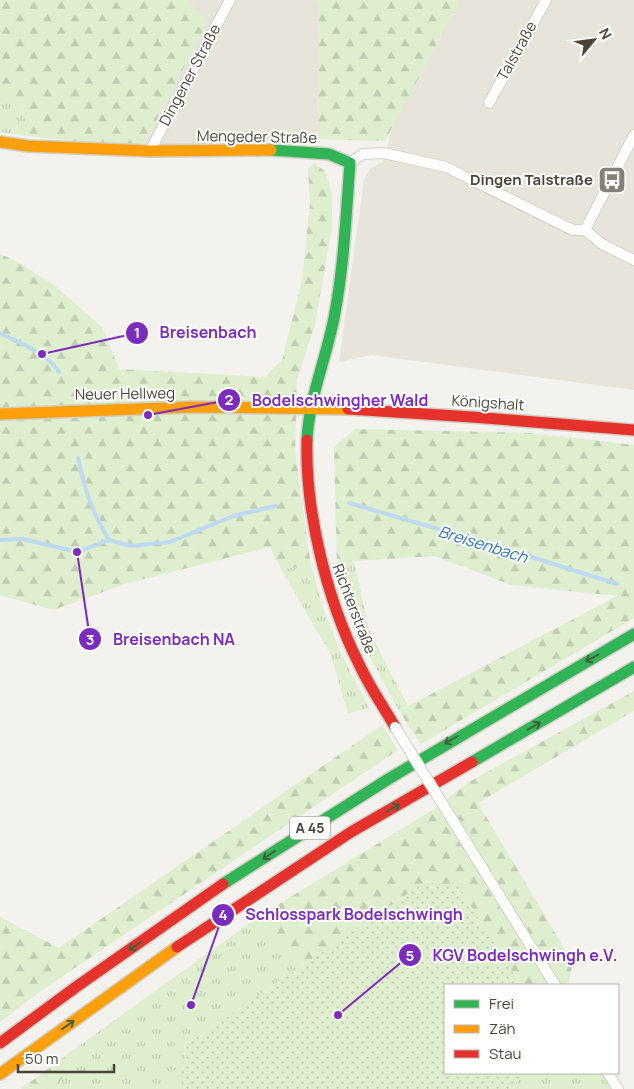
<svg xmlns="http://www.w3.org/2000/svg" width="634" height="1089" font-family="Manrope,sans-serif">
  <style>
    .residential { fill: #e7e4db }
    .grass { fill: url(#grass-tufts) }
    .forest { fill: url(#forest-firs) }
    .garden { fill: url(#garden-dots) }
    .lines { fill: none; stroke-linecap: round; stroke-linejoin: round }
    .stream { stroke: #bed9f1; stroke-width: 4 }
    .street-casing { stroke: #d1d0cb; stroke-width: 12 }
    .fast-casing { stroke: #d2cfc5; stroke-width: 14 }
    .slow-casing { stroke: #d2cfc5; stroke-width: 14 }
    .jam-casing { stroke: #d2cfc5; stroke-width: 14 }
    .street { stroke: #fdfdfc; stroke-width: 10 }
    .fast { stroke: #30b455; stroke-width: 11 }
    .slow { stroke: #ff9f0a; stroke-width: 11 }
    .jam { stroke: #e5322d; stroke-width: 11 }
    .street-bridge-casing { stroke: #d1d0cb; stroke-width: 12; stroke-linecap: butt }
    .street-bridge { stroke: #fdfdfc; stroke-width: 10 }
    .oneway { stroke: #44603f }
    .labels { text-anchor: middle; stroke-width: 4; stroke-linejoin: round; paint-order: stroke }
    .shield { fill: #fff; stroke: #807c74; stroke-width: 1 }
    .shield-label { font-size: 14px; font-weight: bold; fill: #4a4438 }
    .street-label { font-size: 15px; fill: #4a4438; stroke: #fff }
    .poi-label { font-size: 15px; font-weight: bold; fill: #4a4438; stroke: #fff; text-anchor: end }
    .water-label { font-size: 16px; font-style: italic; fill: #2e75b9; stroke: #fff }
    .leader { fill: none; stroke: #7b2cbf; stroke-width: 2 }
    .callout-dot { fill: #7b2cbf; stroke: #fff; stroke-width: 2 }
    .mark-label { font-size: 15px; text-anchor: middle; font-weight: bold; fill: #fff }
    .callout-label { font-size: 16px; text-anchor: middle; font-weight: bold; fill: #7b2cbf; stroke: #fff; stroke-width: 4; stroke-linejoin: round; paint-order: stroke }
  </style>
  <defs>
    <pattern id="grass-tufts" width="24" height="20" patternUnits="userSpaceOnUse" patternTransform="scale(1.25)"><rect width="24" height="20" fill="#deeece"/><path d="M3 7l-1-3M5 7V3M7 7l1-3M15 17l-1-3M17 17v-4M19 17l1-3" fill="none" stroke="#c0cdb2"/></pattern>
    <pattern id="forest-firs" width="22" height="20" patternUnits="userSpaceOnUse" patternTransform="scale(1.25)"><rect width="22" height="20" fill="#deeece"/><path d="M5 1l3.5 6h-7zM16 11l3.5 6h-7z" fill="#c0cdb2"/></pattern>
    <pattern id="garden-dots" width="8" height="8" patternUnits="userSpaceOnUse" patternTransform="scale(1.25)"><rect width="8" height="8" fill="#deeece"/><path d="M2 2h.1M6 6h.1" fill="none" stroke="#c0cdb2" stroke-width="1.8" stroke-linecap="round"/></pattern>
  </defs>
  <rect width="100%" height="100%" fill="#f3f2ee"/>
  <g class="residential">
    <polygon points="187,0 313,0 319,3 317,139 204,144 144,145 207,22"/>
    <polygon points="460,0 634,0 634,390 372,355 339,362 364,179 370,169 383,162 393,125"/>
  </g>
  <g class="grass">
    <polygon points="0,95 22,105 28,136 0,132"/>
    <polygon points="354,561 369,630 408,706 399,711 356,631 337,570"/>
    <polygon points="311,566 323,607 339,649 369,708 348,713 330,653 281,569"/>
    <polygon points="258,917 303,965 186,1045 179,1089 56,1089 80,1045"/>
    <polygon points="522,1073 608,1073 618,1089 512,1089"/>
  </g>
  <g class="forest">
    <polygon points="0,0 187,0 207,22 144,145 84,142 28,136 22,105 0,95"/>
    <polygon points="313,0 460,0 385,141 317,139 319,4"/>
    <polygon points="314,163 326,172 332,195 332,228 315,324 297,380 295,451 311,566 281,569 270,547 125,584 53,610 0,595 0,254 18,262 54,285 102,327 119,369 265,377 282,360 302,280 310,204 308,169"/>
    <polygon points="355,429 530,433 634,445 634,618 421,744 399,711 617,596 511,585 435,556 354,561 337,570 334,447"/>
    <polygon points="634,691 634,711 478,803 573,963 568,985 521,985 458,886 425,882 303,965 258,917 434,809 467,783"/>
    <polygon points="382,725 398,750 42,990 0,1022 0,917 59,948"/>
    <polygon points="80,1045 56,1089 21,1089"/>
  </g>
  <polygon class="garden" points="425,882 458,886 521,985 445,985 445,1073 522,1073 512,1089 179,1089 186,1045"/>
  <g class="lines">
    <g class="stream">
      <path d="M0,333C21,344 46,352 59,372"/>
      <path d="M78,458C85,492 92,511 109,540L131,546L170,542L233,516L276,506"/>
      <polyline points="349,503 500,547 617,584"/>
      <polyline points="0,540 23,539 77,552 109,540"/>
    </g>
    <defs>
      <g id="street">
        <polyline points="489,103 546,0"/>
        <polyline points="150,151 230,0"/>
        <polyline points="350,163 363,154 384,153 446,167 573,230 585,230 602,244 634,260"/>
        <polyline points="585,230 634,135"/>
        <polyline points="450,816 555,985"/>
        <polyline points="608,1073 618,1089"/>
      </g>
      <g id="fast">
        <path d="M271,150L329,154L350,163C346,215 344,267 334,318C326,359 309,398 307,440"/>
        <polyline points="472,762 634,667"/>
        <polyline points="223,884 390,778 634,634"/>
      </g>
      <g id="slow">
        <polyline points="0,142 28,146 150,151 271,150"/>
        <polyline points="0,414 194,407 348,409"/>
        <polyline points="0,1074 177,947"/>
      </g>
      <g id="jam">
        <polyline points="348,409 472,417 634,430"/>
        <path d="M307,440C305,512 327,600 359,664C369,686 383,706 395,727"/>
        <polyline points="177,947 351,832 472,762"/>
        <polyline points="0,1043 76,987 223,884"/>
      </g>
    </defs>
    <use href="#street" class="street-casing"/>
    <use href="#fast" class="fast-casing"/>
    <use href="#slow" class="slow-casing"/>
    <use href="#jam" class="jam-casing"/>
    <use href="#street" class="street"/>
    <use href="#fast" class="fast"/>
    <use href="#slow" class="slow"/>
    <use href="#jam" class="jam"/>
    <defs>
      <polyline id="street-bridge" points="395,727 450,816"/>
    </defs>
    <use href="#street-bridge" class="street-bridge-casing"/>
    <use href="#street-bridge" class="street-bridge"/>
  </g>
  <defs><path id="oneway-shaft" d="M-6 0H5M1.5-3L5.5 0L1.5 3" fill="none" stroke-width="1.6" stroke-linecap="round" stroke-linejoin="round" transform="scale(1.25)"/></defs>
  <g class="oneway">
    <use href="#oneway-shaft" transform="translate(592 658) rotate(151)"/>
    <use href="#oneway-shaft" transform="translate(534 726) rotate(-30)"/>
    <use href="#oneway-shaft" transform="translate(451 740) rotate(149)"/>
    <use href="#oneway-shaft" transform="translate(393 808) rotate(-30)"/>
    <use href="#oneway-shaft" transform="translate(269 855) rotate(146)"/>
    <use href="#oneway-shaft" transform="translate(135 946) rotate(145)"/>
    <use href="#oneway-shaft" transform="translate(68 1025) rotate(-35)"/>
  </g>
  <defs>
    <symbol id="bus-square" viewBox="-11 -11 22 22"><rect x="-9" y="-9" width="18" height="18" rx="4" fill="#858178" stroke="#fff"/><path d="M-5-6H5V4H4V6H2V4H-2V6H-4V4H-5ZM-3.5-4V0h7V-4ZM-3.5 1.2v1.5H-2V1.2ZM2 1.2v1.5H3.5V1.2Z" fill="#fff"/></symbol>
  </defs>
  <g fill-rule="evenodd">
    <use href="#bus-square" x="596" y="164" width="32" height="32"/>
  </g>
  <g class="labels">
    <rect class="shield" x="290" y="816.5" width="40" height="23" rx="4"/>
    <g class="shield-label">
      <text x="310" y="833">A 45</text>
    </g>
    <g class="street-label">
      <text transform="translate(517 51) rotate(-61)" y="5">Talstraße</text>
      <text transform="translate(190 75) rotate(-62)" y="5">Dingener Straße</text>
      <text transform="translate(257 137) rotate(1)" y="5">Mengeder Straße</text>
      <text transform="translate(125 394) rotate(-1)" y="5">Neuer Hellweg</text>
      <text transform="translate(488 403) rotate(4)" y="5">Königshalt</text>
      <text transform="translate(354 609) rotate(69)" y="5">Richterstraße</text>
    </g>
    <g class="poi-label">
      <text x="593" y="185">Dingen Talstraße</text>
    </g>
    <g class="water-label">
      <text transform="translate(483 544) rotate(17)" y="6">Breisenbach</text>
    </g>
  </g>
  <path class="leader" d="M42 354L137 333M148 415L229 400M77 552L90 639M191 1005L223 915M338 1015L410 955"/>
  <g class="callout-dot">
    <circle cx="42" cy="354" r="5"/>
    <circle cx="148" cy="415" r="5"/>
    <circle cx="77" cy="552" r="5"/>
    <circle cx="191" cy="1005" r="5"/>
    <circle cx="338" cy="1015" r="5"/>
    <circle cx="137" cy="333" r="12"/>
    <circle cx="229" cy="400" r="12"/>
    <circle cx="90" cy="639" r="12"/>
    <circle cx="223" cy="915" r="12"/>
    <circle cx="410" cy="955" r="12"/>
  </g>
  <g class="mark-label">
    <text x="137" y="338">1</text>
    <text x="229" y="405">2</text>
    <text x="90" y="645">3</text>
    <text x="223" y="920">4</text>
    <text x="410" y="961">5</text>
  </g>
  <g class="callout-label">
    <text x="208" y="338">Breisenbach</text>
    <text x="340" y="406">Bodelschwingher Wald</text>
    <text x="174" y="645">Breisenbach NA</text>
    <text x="354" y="920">Schlosspark Bodelschwingh</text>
    <text x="525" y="961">KGV Bodelschwingh e.V.</text>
  </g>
  <rect x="444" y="984" width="175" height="90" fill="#ffffff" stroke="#b7b4af"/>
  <rect x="454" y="1000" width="25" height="8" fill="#30b455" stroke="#b7b4af"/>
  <text x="489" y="1009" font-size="15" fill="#4a4438">Frei</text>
  <rect x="454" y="1025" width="25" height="8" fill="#ff9f0a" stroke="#b7b4af"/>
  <text x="489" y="1034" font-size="15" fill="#4a4438">Zäh</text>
  <rect x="454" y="1050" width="25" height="8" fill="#e5322d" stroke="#b7b4af"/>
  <text x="489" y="1059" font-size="15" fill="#4a4438">Stau</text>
  <g transform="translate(594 40) rotate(61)" stroke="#ffffff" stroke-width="4" paint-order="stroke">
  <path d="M0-4L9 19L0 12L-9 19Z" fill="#4a4438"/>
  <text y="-8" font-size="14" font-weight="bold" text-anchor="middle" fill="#4a4438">N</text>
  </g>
  <path d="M18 1064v8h96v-8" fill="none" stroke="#4a4438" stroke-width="2.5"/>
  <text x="25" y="1064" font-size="15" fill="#4a4438" stroke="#ffffff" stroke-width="4" paint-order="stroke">50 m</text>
</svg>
